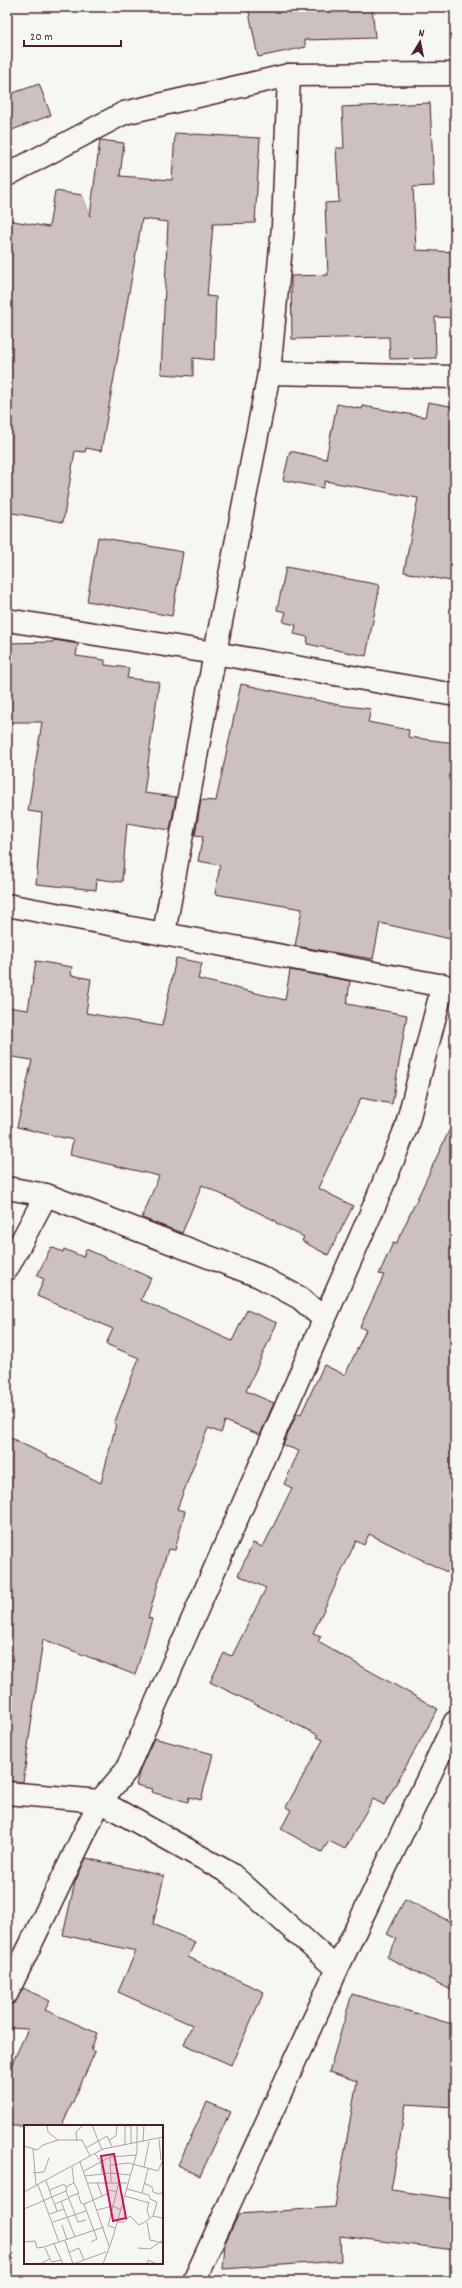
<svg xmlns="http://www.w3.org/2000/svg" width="462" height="2288" font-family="Dekko,sans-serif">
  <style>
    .building { fill: #ccc1c0; stroke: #4a1f2b }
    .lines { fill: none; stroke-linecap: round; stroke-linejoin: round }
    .minor-casing { stroke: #4a1f2b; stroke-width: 25 }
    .minor { stroke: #f6f6f2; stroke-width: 22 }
    .inset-road { fill: none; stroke: #b1a0a2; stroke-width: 1 }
    .view { fill: #c2185b; fill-opacity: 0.15; stroke: #c2185b; stroke-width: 2 }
    .inset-edge { fill: none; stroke: #4a1f2b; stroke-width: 2 }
  </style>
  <rect width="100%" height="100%" fill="#f6f6f2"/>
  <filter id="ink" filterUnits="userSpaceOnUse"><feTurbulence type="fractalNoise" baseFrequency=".025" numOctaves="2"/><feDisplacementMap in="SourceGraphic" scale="8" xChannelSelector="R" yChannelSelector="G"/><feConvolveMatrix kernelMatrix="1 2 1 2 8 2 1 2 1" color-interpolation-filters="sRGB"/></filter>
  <g filter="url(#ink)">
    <g class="building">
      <polygon points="248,7 372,7 375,38 304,40 306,47 258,57"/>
      <polygon points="39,84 51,115 7,132 7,95"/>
      <polygon points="430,103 434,186 413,187 416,250 455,252 455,318 435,317 436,358 390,359 389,337 292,339 291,276 328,275 325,203 339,202 336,148 344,148 342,107"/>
      <polygon points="175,133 260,138 255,223 213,224 207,296 216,297 214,360 193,358 193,376 161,374 168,222 142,219 101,451 86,448 85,452 75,451 63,522 7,512 7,220 49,227 55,191 82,195 90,216 100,140 124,143 120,176 172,180"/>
      <polygon points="428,402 455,407 455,582 404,572 418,498 325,481 323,488 283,480 290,451 326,459 337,404 362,409 363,406 425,417"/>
      <polygon points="98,537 183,552 172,616 87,601"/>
      <polygon points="286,567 380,585 366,656 307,644 308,637 294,634 296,625 283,622 286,612 277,610"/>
      <polygon points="54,640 78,644 76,656 105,660 105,665 129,668 127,678 159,682 144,793 176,797 170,830 127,823 122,882 97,879 96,890 36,884 42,813 28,811 42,722 7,722 7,643 53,642"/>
      <polygon points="241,684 339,705 371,709 368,722 409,730 408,737 455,743 455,940 380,923 373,959 295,946 302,909 215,894 220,865 198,861 203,836 195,835 201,800 216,801"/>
      <polygon points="176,958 202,963 198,979 285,1000 290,970 350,981 347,1004 407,1015 392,1104 361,1098 318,1188 353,1206 328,1255 302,1241 304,1237 276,1223 276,1221 202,1185 182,1233 142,1218 159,1176 70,1155 73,1140 17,1127 32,1060 7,1056 7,1007 28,1010 36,961 72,967 71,975 91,979 86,1013 162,1026"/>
      <polygon points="455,1118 455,1576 369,1534 364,1545 356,1541 313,1633 321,1636 318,1642 438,1709 384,1805 373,1799 345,1849 329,1841 322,1852 281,1829 291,1810 286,1807 323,1740 317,1737 318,1735 210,1682 224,1653 232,1656 266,1588 238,1575 253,1543 263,1547 292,1488 284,1484 299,1451 283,1445 297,1413 301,1414 324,1365 345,1375 366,1330 360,1327 384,1275 379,1274 393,1243 396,1244"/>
      <polygon points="51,1247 63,1252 64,1249 83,1257 86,1249 151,1278 141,1300 232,1341 247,1310 277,1323 246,1391 274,1403 260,1435 225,1421 221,1433 208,1428 177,1509 185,1511 175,1550 168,1549 148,1618 152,1619 135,1675 43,1639 23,1782 7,1781 7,1436 101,1483 116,1424 114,1424 139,1358 106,1344 113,1329 37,1296 44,1279 37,1276"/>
      <polygon points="154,1738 213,1754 201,1800 189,1797 188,1802 151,1792 152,1789 136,1785 140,1769"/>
      <polygon points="86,1858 164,1876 153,1924 195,1942 188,1957 264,1992 231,2065 184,2044 192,2025 118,1992 136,1951 63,1935 75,1882"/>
      <polygon points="405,1899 455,1924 455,1992 387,1957 397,1939 387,1934"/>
      <polygon points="23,1988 50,2001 45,2010 97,2033 91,2050 95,2052 62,2126 7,2126 7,2074 28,2029 7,2028 7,2005 14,2003"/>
      <polygon points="352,1994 455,2025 455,2107 406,2104 391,2190 455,2199 455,2250 340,2236 341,2261 223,2269 225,2243 239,2214 335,2207 357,2081 329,2072"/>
      <polygon points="207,2102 230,2112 200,2176 178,2165"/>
    </g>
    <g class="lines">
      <defs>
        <g id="minor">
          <polyline points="7,175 124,113 289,75 455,74"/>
          <polyline points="269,373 455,377"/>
          <polyline points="7,620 215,653 455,695"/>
          <polyline points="7,905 455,988"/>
          <polyline points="164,933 215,653 269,373 283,226 289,75"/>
          <polyline points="7,1188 46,1195"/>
          <polyline points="7,1269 46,1195 259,1276 300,1298 324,1319"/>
          <polyline points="7,1793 100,1801 231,1874 337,1969"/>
          <polyline points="7,1993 100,1801 126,1771 375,1204 406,1128 443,985"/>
          <polyline points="194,2281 337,1969 455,1722"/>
        </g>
      </defs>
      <use href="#minor" class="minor-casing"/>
      <use href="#minor" class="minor"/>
    </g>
  </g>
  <g transform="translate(24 2125)">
    <rect width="139" height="139" fill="#f6f6f2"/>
    <path class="inset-road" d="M23,0L24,7L34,15M68,0L78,25M135,14L137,35M85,15L92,11L93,0L107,1V19M53,16L52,7L59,0M119,17L120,0M101,20V1M0,21L13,25L19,20L34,15H58L66,31M62,23L83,11L88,21M9,24L12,60M71,29L77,37L78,48M86,32L87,57M56,37L85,121M87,40L105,38L134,46L139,35M120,42L125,17M60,46L86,32L112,30M9,48L20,47L25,33M61,51L87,48L106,50M22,56L33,86M73,57L78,71M50,58L43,61L42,66L54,97L62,95M64,58H103M120,58L128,62L129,67L135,69L139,67M14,60L35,117M26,65L40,59L42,62M0,67L79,24L139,12M118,68L124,44M54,69L57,78L60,79L73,114L67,117M101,71L125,78M45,72L55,68L50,58L48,42M31,79L45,73M60,79L83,69L85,65L93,67M0,84L42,66M40,84L51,112M73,85L89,81L97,85M26,89L40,84L37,76M129,91L138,93L139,90M125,92L123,85L125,77M29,97L62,86M94,97H100L106,91L115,100L119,98L129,91L132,81L133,77L126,74L125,70L103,64M123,97L126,115L139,118M38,100L43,115M91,103L84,101L95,57M41,115L49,139L82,127M0,117L11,116L13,123L20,122L80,102M30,119L39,139M21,123L26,134M114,123L126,124L139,115M46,127L55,123L60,135M16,139L26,134L28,137L37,135M79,139L89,112L113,27V0M123,139L124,135L133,139"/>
    <path class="view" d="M90,29L102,93L89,96L77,31Z"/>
    <rect width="139" height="139" class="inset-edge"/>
  </g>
  <rect width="462" height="2288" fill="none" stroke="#f6f6f2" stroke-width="24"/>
  <rect x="12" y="12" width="438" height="2264" fill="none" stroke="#4a1f2b" stroke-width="1.5" filter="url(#ink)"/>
  <g transform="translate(420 42) rotate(10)" stroke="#f6f6f2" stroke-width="3" paint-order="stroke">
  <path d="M0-3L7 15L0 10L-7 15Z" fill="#4a1f2b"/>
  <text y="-6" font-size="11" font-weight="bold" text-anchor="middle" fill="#4a1f2b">N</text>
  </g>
  <path d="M24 40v6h97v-6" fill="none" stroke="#4a1f2b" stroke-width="2"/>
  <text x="30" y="40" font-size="12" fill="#4a1f2b" stroke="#f6f6f2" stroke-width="3" paint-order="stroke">20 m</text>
</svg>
